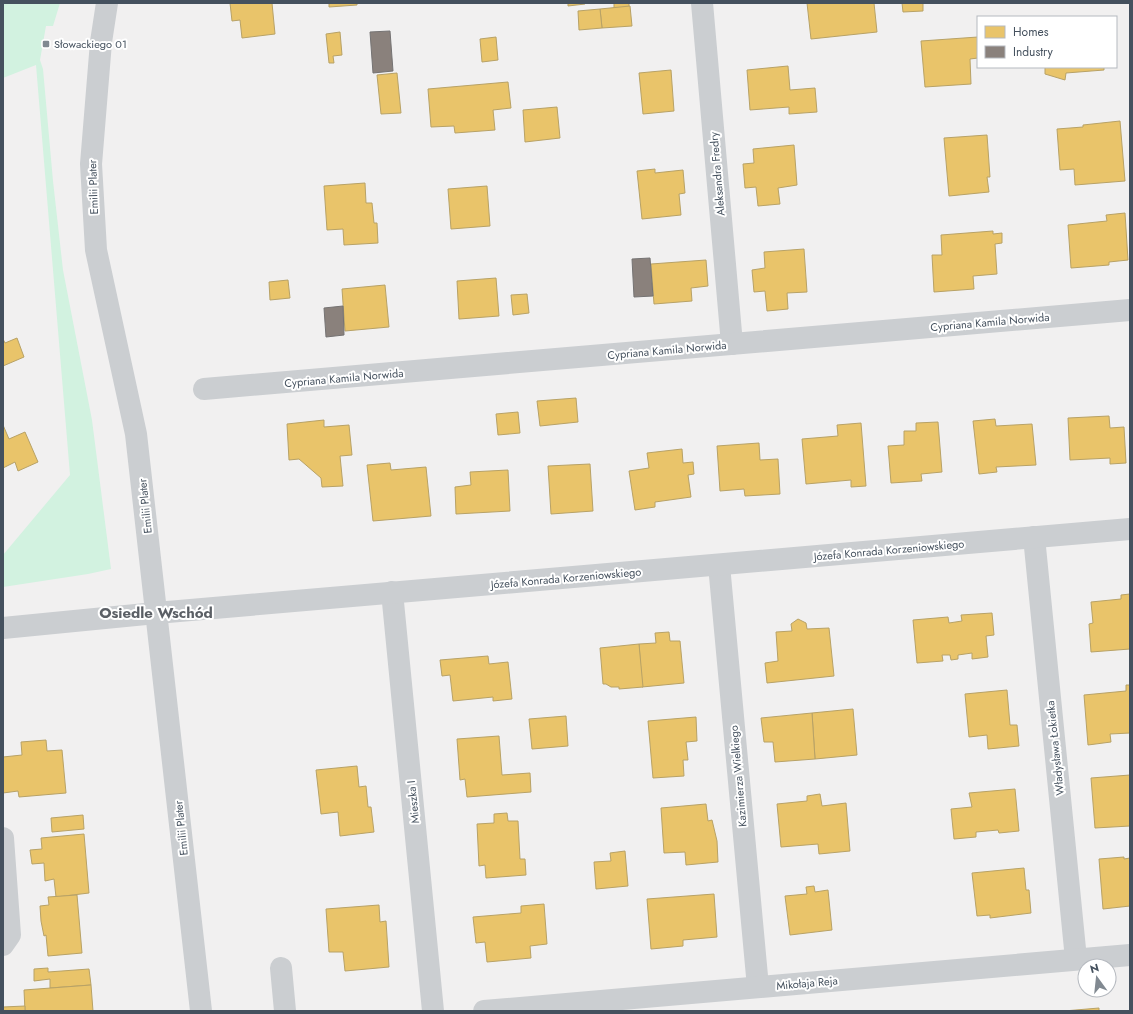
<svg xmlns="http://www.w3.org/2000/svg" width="1133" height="1014" font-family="Jost,sans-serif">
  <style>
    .green { fill: #d2f2e0 }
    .homes { fill: #e9c46a; stroke: #b8a266 }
    .industry { fill: #8a817c; stroke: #757373 }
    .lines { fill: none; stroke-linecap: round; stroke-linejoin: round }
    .minor { stroke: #cbced1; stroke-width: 22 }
    .poi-dot { fill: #818991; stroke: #fff; stroke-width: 1.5 }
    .labels { text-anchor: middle; stroke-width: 4; stroke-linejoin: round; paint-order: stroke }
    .poi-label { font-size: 11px; fill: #45515e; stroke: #fff; text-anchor: start }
    .street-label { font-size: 11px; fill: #45515e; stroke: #fff }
    .district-label { font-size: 15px; font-weight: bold; fill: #5b5f65; stroke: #fff }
  </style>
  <rect width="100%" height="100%" fill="#f1f0f0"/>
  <polygon class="green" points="3,3 60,3 53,26 46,26 40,60 43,69 53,181 63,270 92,420 111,569 88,574 3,587 3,555 70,475 36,65 3,78"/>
  <g class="homes">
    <polygon points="230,3 272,3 275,34 242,38 240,20 232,21"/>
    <polygon points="329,3 357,3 357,5 329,7"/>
    <polygon points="568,3 585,3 585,4 568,6"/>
    <polygon points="614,3 629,3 629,7 614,8"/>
    <polygon points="807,3 874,3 877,32 811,39"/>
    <polygon points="902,3 923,3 923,11 903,12"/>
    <polygon points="630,6 632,26 602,28 600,9"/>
    <polygon points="600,9 602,28 579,30 578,11"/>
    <polygon points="340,32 342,55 333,56 334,63 329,63 326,34"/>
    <polygon points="496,37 498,60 482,62 480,39"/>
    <polygon points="978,37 978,58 970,59 971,84 925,87 921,41"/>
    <polygon points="788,66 790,90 815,88 817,112 789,114 789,107 750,110 747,70"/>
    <polygon points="1045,67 1104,67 1104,70 1066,73 1065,80 1045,74"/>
    <polygon points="671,70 674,111 643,114 639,73"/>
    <polygon points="397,73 401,113 381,114 377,75"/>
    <polygon points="508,82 511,108 493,110 495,130 455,133 454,126 431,127 428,89"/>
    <polygon points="557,107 560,138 525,142 523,110"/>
    <polygon points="1120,121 1125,181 1075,185 1074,169 1060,170 1057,129 1083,127 1083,125"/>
    <polygon points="987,135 990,177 987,177 989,192 949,196 944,138"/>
    <polygon points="794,145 797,185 778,188 780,204 758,206 756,187 745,188 743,164 754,163 753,149"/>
    <polygon points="655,169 655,173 683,170 685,193 679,194 681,215 642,219 637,171"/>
    <polygon points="365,183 366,203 372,203 374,223 377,223 378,243 344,245 343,229 327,230 324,186"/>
    <polygon points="487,186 490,226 451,229 448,189"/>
    <polygon points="1125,213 1128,260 1109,262 1109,265 1071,268 1068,225 1107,221 1106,215"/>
    <polygon points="993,231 993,234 1002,233 1002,243 995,244 997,274 973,276 974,289 934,292 932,255 942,255 941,235"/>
    <polygon points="804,249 807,292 787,293 788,309 767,311 765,291 754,292 752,270 765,268 764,252"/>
    <polygon points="706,260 708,286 691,288 692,301 654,304 651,264"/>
    <polygon points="496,278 499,316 459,319 457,281"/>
    <polygon points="288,280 290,298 270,300 269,282"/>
    <polygon points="385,285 389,327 345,331 342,289"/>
    <polygon points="527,294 529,313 513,315 511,295"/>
    <polygon points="17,338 24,357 3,366 3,339 5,343"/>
    <polygon points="576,398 578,422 540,426 537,401"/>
    <polygon points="518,412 520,433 498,435 496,414"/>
    <polygon points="1109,416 1110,428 1124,427 1126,463 1110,464 1110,458 1070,460 1068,418"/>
    <polygon points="995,419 996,426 1032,424 1036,465 996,467 997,472 979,474 973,421"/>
    <polygon points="324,420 324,427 349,425 352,455 340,456 343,486 322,487 321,478 299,459 289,460 287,424"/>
    <polygon points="938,422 942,472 921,474 922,481 891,483 888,446 904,445 904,431 916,431 916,423"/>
    <polygon points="861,423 866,486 851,487 851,480 806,484 802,439 838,436 837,425"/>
    <polygon points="3,425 9,439 25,432 38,462 18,471 15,462 3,468"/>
    <polygon points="759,443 760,460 778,459 780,494 745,496 744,489 720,491 717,446"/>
    <polygon points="682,449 683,463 693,462 694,474 688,475 691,497 655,502 655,507 635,510 629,471 649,468 647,453"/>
    <polygon points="390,463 391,470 426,467 431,516 373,521 367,465"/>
    <polygon points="590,464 593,511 551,514 548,466"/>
    <polygon points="508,470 510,511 456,514 455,487 471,485 470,472"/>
    <polygon points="1130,594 1130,649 1091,652 1089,624 1093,623 1091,602 1121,599 1121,595"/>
    <polygon points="992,613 994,635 986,636 988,657 972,659 972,653 958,655 958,659 951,660 950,655 942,655 943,661 917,663 913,620 948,617 949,623 962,621 961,615"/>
    <polygon points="798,619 806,623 807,629 829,628 834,676 767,683 765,663 778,661 776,632 792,631 791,624"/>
    <polygon points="669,632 670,641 680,641 684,683 642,687 639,644 656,643 655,633"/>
    <polygon points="639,644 643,687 619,689 619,687 611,687 606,684 603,684 600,648"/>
    <polygon points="488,656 489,664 508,662 512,699 493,701 493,697 453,701 450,675 442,676 440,660"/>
    <polygon points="1126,685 1130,685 1130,733 1110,734 1111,742 1088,745 1084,695 1126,691"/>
    <polygon points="1007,690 1010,725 1017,725 1019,746 988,749 987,735 969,737 965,694"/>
    <polygon points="853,709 857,755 815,759 812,713"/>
    <polygon points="812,713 815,759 775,762 773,742 764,742 761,718"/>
    <polygon points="566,716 568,746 532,749 529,719"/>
    <polygon points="696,717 697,741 686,742 688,760 683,760 684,776 653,778 648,721"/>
    <polygon points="499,736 502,775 530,773 531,792 467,797 465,779 460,780 457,739"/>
    <polygon points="46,740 47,751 62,750 66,793 19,797 18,791 3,793 3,757 22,755 21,742"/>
    <polygon points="357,766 359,787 366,786 368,807 371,807 374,832 340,836 338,812 321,814 316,770"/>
    <polygon points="1130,775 1130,826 1095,828 1091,778"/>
    <polygon points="1015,789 1019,831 999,833 998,830 976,832 976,837 954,839 951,809 972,807 969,793"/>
    <polygon points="820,794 822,806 846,803 850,851 819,854 818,844 781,847 777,804 807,801 807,796"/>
    <polygon points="706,804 708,821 712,820 717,841 718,862 686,865 685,852 664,853 661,808"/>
    <polygon points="507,813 508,821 518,821 520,859 525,859 526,875 486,878 485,865 479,866 477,824 494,823 494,814"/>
    <polygon points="83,815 84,829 52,832 51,818"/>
    <polygon points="84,834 89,893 56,897 54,879 45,881 44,863 32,864 30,850 42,849 41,838"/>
    <polygon points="625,851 628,886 596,889 594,862 611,861 610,853"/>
    <polygon points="1124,857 1124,859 1130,858 1130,906 1103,909 1099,859"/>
    <polygon points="1024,868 1026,890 1029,890 1031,913 990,918 990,915 977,916 972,873"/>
    <polygon points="814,886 815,892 828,890 832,930 790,935 785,896 807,894 806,887"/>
    <polygon points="714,894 717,937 683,940 683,946 651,949 647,899"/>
    <polygon points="77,895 82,953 48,956 46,935 44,936 41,921 40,906 49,905 48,897"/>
    <polygon points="544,904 547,944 530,946 531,958 487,962 485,942 476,943 473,917 521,913 521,906"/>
    <polygon points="379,905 380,922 386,921 389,967 345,971 343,952 329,952 326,909"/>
    <polygon points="48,968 48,972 89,969 91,985 50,988 50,979 34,981 34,969"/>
    <polygon points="91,985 93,1011 25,1011 24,990"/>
    <polygon points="25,1006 25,1011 3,1011 3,1007"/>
    <polygon points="1099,1008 1099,1011 1064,1011"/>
  </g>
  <g class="industry">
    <polygon points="390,31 393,71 373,73 370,32"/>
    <polygon points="650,258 653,296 634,297 632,259"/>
    <polygon points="343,306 344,335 326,337 324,308"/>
  </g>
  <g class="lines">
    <g class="minor">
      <polyline points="107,3 101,42 91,164 96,250 136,434 201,1011"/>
      <polyline points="702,3 732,344"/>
      <polyline points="204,389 1130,310"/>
      <polyline points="1034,537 1076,959"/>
      <polyline points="719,565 758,987"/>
      <polyline points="392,592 433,1011"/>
      <polyline points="3,628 156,613 1130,529"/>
      <polyline points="3,838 10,935 3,945"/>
      <polyline points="281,968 285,1011"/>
      <polyline points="484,1011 1130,955"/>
    </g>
  </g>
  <rect class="poi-dot" x="42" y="40" width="8" height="8" rx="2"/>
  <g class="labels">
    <g class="poi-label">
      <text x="54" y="48">Słowackiego 01</text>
    </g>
    <g class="street-label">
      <text transform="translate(717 174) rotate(-95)" y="4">Aleksandra Fredry</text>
      <text transform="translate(93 187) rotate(-92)" y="4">Emilii Plater</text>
      <text transform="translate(990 322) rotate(-5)" y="4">Cypriana Kamila Norwida</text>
      <text transform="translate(667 350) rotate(-5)" y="4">Cypriana Kamila Norwida</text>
      <text transform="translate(344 378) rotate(-5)" y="4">Cypriana Kamila Norwida</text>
      <text transform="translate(145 506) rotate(-96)" y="4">Emilii Plater</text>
      <text transform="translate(889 550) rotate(-5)" y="4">Józefa Konrada Korzeniowskiego</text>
      <text transform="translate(566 578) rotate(-5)" y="4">Józefa Konrada Korzeniowskiego</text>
      <text transform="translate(1055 748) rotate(-96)" y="4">Władysława Łokietka</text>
      <text transform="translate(738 776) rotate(-95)" y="4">Kazimierza Wielkiego</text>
      <text transform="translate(413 802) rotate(-96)" y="4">Mieszka I</text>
      <text transform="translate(181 828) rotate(-96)" y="4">Emilii Plater</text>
      <text transform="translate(807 983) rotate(-5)" y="4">Mikołaja Reja</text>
    </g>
    <g class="district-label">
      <text x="156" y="618">Osiedle Wschód</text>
    </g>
  </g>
  <rect width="1133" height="1014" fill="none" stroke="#45515e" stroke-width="8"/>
  <rect x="977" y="16" width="140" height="52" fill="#ffffff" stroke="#b5b9bf"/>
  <rect x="985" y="26" width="20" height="12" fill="#e9c46a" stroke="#b5b9bf"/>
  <text x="1013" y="36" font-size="12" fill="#45515e">Homes</text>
  <rect x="985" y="46" width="20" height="12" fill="#8a817c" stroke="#b5b9bf"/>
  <text x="1013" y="56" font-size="12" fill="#45515e">Industry</text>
  <g transform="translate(1097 978) rotate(345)"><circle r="19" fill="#ffffff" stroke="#b5b9bf"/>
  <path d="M0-3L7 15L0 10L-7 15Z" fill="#818991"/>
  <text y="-6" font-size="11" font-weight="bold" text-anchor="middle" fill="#45515e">N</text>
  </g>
</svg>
